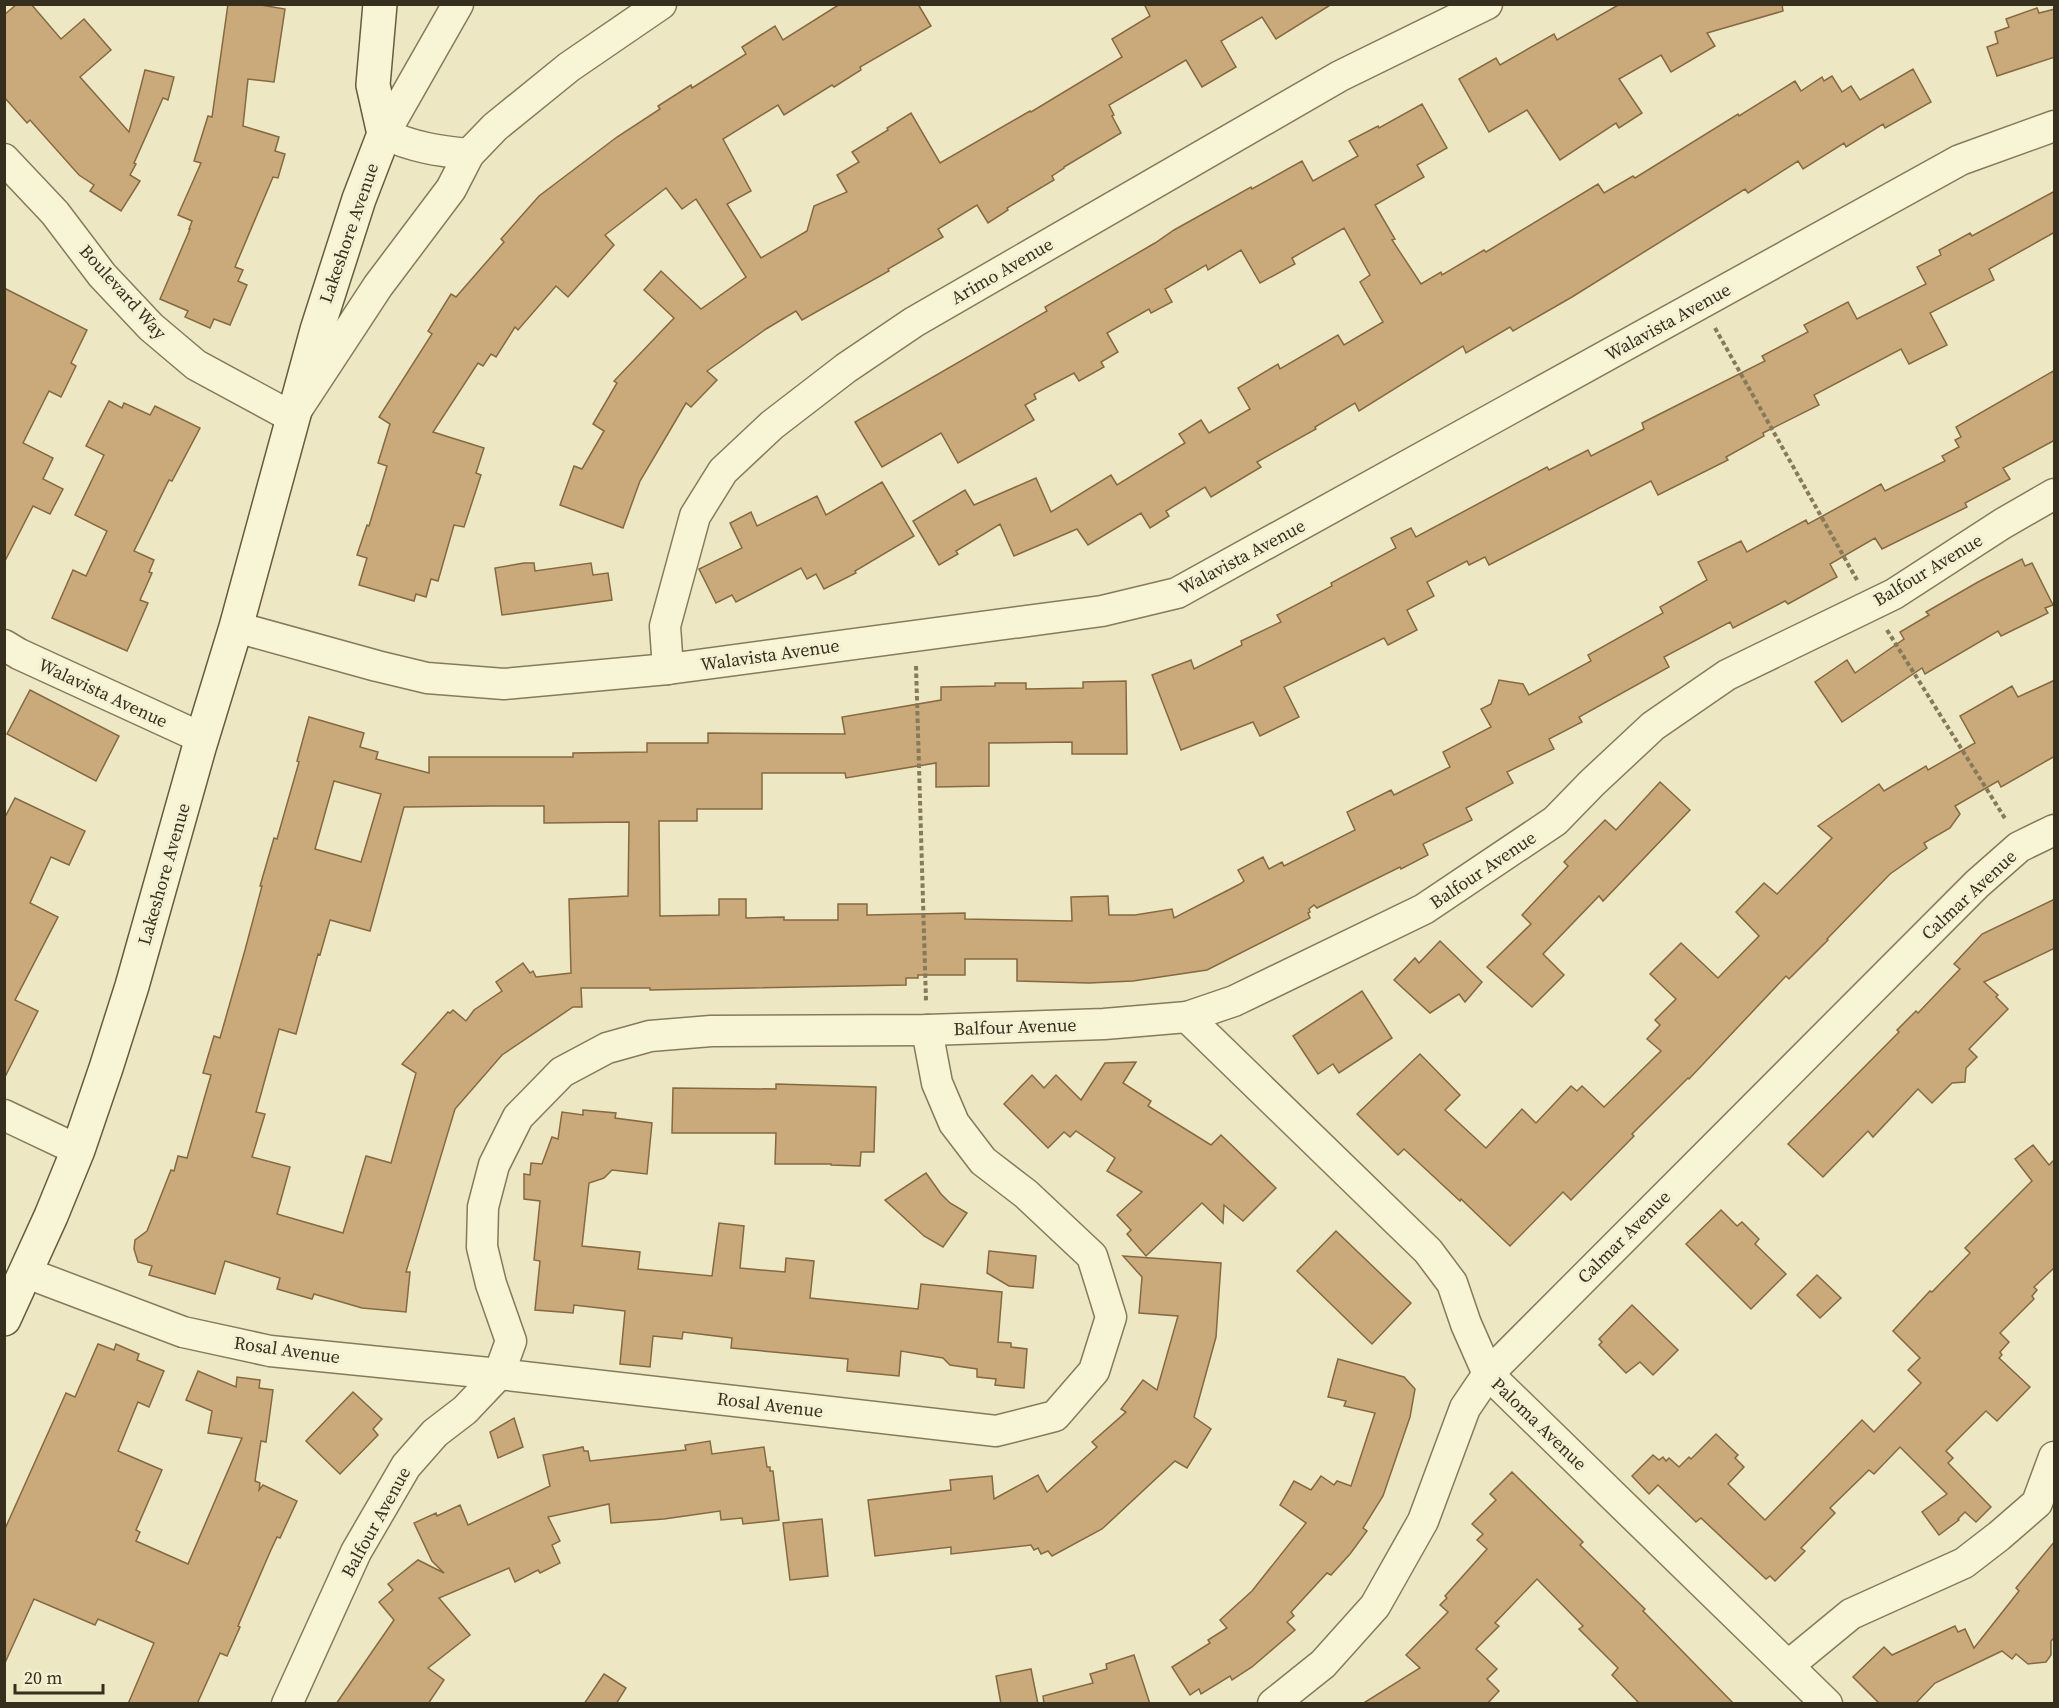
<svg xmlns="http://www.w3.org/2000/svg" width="2059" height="1708" font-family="'Source Serif 4',serif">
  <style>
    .building { fill: #caaa7a; stroke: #856941; stroke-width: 1.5; fill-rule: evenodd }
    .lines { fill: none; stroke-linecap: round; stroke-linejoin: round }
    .street-casing { stroke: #867a5a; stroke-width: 33 }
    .secondary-casing { stroke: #685b3e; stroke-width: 36 }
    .path { stroke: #867a5a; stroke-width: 4; stroke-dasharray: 4.5 3; stroke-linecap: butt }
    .street { stroke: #f8f4d6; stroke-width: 30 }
    .secondary { stroke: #f8f4d6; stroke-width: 33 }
    .labels { text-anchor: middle; stroke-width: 6; stroke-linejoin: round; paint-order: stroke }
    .street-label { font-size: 18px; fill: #372f1e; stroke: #f4f1d3 }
  </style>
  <rect width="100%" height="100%" fill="#ede8c3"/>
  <g class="building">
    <polygon points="17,4 31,4 61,39 84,19 111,50 80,77 129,132 145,70 174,77 168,100 163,98 134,163 136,164 130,175 140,181 121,211 90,191 94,185 79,175 30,120 27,123 4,97 4,15"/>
    <polygon points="228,4 255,4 285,9 274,82 248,79 243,126 279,137 275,151 285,154 278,178 273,177 235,267 243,270 238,281 247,285 230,325 214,319 210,328 185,317 188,311 160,299 190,229 189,229 192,221 178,215 201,163 194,161 208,116 212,117"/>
    <polygon points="840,4 918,4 931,26 860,67 861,70 834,87 832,85 784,115 778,105 723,139 751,191 727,204 761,258 807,231 814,206 847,192 837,175 859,162 852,152 888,130 887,128 911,113 940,163 1030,111 1031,112 1122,57 1112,39 1150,16 1144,4 1332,4 1276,39 1262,17 1221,41 1236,67 1202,87 1186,60 1109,105 1114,115 1112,116 1121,133 1064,167 1064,168 1052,176 1054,180 1007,208 1008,210 988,223 977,205 938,229 943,237 888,269 889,271 802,320 796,311 766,329 707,371 717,380 691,407 686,403 640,481 623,528 560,505 574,466 582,469 604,431 593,424 617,383 614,381 674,318 644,290 661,271 701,309 746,277 696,199 682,209 666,188 605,235 614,245 568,297 556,286 518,330 515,327 496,357 491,354 483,366 478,363 433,432 484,448 476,473 481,475 464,527 454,525 438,581 431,579 426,597 416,594 414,601 359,585 367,558 357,555 367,525 369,526 387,466 378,463 390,424 379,417 432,334 428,331 451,294 456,297 504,242 501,239 539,196 617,137 660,109 658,106 691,85 692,88 746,54 742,47 775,26 783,40"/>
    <polygon points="1620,4 1782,4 1783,11 1707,33 1715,46 1671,72 1661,55 1619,79 1642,113 1619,128 1616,123 1560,160 1527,110 1489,132 1459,79 1496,58 1500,65 1554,34 1557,40"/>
    <polygon points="2037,8 2039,13 2055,9 2055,57 1997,76 1987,47 1998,43 1995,32 2009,27 2006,19"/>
    <polygon points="1913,69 1931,102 1885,128 1883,124 1846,147 1844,143 1803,169 1798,161 1748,193 1745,189 1572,297 1513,331 1510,327 1466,353 1463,346 1359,411 1355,403 1315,427 1316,429 1257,462 1261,467 1211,497 1205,487 1166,511 1169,516 1150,528 1141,513 1088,545 1077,529 1014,556 1000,524 956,551 958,554 939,565 913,521 965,490 974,505 1036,478 1051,512 1111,475 1117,485 1185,443 1179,434 1201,420 1209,433 1250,409 1238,388 1278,364 1280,369 1338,335 1344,345 1383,322 1360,282 1370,275 1344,228 1292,258 1295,264 1260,283 1241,250 1208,270 1206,265 1165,289 1172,302 1151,313 1149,309 1107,333 1118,352 1101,362 1104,367 1079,381 1074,373 1034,394 1036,399 1025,405 1034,420 958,463 941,433 882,467 855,422 1047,311 1045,307 1155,243 1174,230 1251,187 1252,189 1302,161 1313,181 1358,156 1349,141 1378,126 1379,128 1422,104 1447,148 1417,165 1424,177 1375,205 1395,239 1392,240 1421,284 1441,272 1442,275 1484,250 1486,252 1598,184 1604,193 1633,176 1635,178 1738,114 1739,116 1795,81 1801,91 1822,77 1824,81 1832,76 1842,92 1851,86 1860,100"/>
    <polygon points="2055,191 2055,232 1989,269 1994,280 1930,313 1947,345 1909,364 1901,349 1814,395 1819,405 1763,433 1764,436 1726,457 1728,460 1658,495 1651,481 1489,565 1485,557 1469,565 1467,561 1427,582 1434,596 1407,610 1417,630 1388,645 1384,638 1284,687 1299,717 1260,736 1253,722 1181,750 1152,675 1191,660 1194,669 1242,645 1241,641 1281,622 1277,615 1332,586 1331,583 1396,548 1391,538 1411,528 1416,537 1547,467 1549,470 1588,450 1591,456 1644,429 1642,423 1765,361 1762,356 1808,332 1804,325 1848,302 1857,319 1926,284 1917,267 1941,255 1939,250 1970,233 1972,236"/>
    <polygon points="4,288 87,330 71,363 76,366 61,397 49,391 23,443 53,458 43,479 63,489 50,514 33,506 4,563"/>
    <path d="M2055,370V440L2003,468L2010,479L1965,503L1967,507L1882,549L1875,538L1830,564L1837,577L1788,604L1785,601L1733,628L1730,622L1664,657L1669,667L1579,717L1582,722L1549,739L1554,749L1507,772L1513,783L1466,808L1472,820L1423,844L1428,855L1401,869L1400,867L1317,908L1314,905L1309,909L1310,912L1308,913L1310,918L1207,970L1133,981L1089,983L1017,981V959H965V975H918V978H906V985L650,990V988H581L582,1007H573L502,1055L455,1109L406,1272H410L406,1312L362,1308L314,1294L312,1299L277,1289L280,1278L225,1261L215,1294L149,1275L152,1266L138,1262L134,1249L135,1240L147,1231L171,1170L174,1171L178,1156L187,1158L211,1075L203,1073L214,1036L220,1038L245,950L262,886H260L274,838L277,839L299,762L297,761L309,717L364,733L360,747L378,752L376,759L429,773V757H573V753L647,752V743H708V733L845,734L842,717L941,700V687L995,686V683H1026V689L1083,688V682L1126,681L1127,754H1072V742L989,743V786L936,787V763L846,778L845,773H762V809H697V821H659L660,916L719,915V899H746V918L784,917V920H838V904H867V915L965,913V919L1072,921L1071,897L1108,896L1109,915H1135L1172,909L1174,918L1240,884L1244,881L1238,870L1263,857L1269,869L1282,862L1284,866L1355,830L1347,812L1391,790L1394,795L1450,767L1443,752L1491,727L1481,709L1491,704L1499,680L1523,684L1529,695L1591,661L1588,655L1663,613L1660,607L1707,580L1698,562L1741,541L1747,552L1806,520L1808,524L1881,484L1885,491L1945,461L1942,456L1959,447L1955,440L1961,437L1956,427ZM334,781L381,794L361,862L315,849ZM491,806H544V823L629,822L628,896L569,899L571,973L536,977L533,971L530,973L523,963L496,982L502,991L474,1010L466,1021L453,1010L450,1013L448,1012L402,1064L416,1073L391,1163L366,1156L343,1233L277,1214L290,1167L252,1157L265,1114L256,1112L279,1029L296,1034L318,954L320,955L330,920L370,931L404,807Z"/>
    <polygon points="109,401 122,408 124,403 150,415 155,406 200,428 172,481 169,480 134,551 154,560 149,572 152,573 140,600 148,603 127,651 52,618 73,570 86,576 107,531 75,515 104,455 86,446"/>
    <polygon points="882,482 914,536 855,571 856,573 824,589 816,574 807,579 801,568 736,602 732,595 716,603 699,569 742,548 730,523 751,512 757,526 817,496 826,515"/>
    <polygon points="2022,559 2025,566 2032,563 2053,605 2045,608 2048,613 2001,636 1998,631 1925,674 1922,668 1842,722 1815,682 1847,660 1855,673 1904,639 1900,632 1929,615 1926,612 1978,582"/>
    <polygon points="524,563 534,563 535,571 591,563 593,575 608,573 612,600 502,615 495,568"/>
    <polygon points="2055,680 2055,756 2001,787 1998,781 1955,806 1960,814 1950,828 1924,843 1927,848 1890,874 1827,939 1828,940 1789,979 1786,976 1689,1079 1688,1078 1632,1134 1634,1136 1571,1200 1563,1192 1510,1246 1461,1199 1460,1201 1404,1149 1398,1155 1357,1114 1420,1054 1460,1095 1445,1110 1486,1148 1522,1109 1536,1123 1571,1086 1577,1091 1582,1086 1604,1107 1661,1051 1647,1039 1660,1025 1655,1020 1676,999 1650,974 1681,943 1718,978 1759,936 1736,912 1764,883 1777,894 1832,838 1818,826 1879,784 1884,791 1926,766 1928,770 1975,743 1960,716 2012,686 2018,697"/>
    <polygon points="30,690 119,736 96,781 7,734"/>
    <polygon points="1660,782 1690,810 1603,901 1599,896 1543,954 1564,975 1532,1007 1487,967 1531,924 1522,915 1568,866 1564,862 1605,820 1616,830"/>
    <polygon points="15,798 85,831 69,865 51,857 30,903 58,917 15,1000 38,1011 4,1079 4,819"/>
    <polygon points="2055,899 2055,948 1984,982 1998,995 1996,997 2008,1009 1969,1049 1977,1057 1966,1068 1965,1082 1952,1083 1932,1103 1918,1089 1873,1137 1868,1131 1823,1177 1788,1144 1899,1032 1897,1030 1916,1011 1918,1013 1960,969 1954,964 1982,934"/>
    <polygon points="1440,941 1482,982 1465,1002 1459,994 1430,1013 1394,980 1415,958 1419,963"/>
    <polygon points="1362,991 1392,1038 1339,1073 1333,1064 1318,1074 1293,1036"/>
    <polygon points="1136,1062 1123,1083 1151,1101 1148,1106 1211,1145 1221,1135 1276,1188 1243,1221 1224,1205 1223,1223 1202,1203 1146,1256 1127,1234 1131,1230 1117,1215 1142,1192 1107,1171 1115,1158 1076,1131 1070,1137 1064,1132 1048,1148 1004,1104 1032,1075 1044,1088 1056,1075 1081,1100 1105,1063"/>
    <polygon points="776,1084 876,1087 874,1152 861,1152 860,1166 831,1165 831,1164 775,1164 776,1133 672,1133 673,1088 776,1089"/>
    <polygon points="583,1110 616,1113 615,1118 652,1123 647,1174 612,1170 604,1178 589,1183 582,1246 640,1252 638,1269 712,1276 719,1223 744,1226 740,1268 785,1272 786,1258 814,1261 810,1298 918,1309 921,1284 1002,1292 998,1342 1011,1343 1011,1347 1027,1349 1024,1388 995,1385 996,1379 977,1377 977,1369 950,1365 943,1358 901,1351 899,1376 847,1371 848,1359 731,1348 732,1338 683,1332 682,1339 653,1336 650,1367 620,1364 625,1311 574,1305 573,1313 535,1310 540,1261 534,1260 540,1201 524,1199 524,1174 530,1175 531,1163 542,1164 552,1137 558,1139 562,1112 583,1115"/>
    <polygon points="2033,1145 2049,1165 2055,1159 2055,1267 2034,1287 2037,1290 2032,1296 2034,1299 2000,1333 2009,1342 2000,1352 2002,1355 1999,1358 2030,1387 1997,1421 1986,1411 1946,1451 1953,1458 1948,1463 1991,1507 1976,1522 1965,1512 1958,1519 1959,1520 1939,1535 1922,1512 1947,1494 1900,1447 1874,1474 1869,1470 1830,1508 1835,1513 1801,1548 1805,1551 1775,1581 1770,1576 1766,1579 1701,1518 1696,1522 1658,1485 1649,1494 1632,1476 1653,1455 1659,1460 1663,1457 1666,1461 1669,1458 1679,1467 1689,1457 1691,1459 1716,1434 1738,1455 1735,1458 1744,1467 1728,1484 1765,1520 1862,1420 1874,1432 1921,1383 1908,1370 1920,1358 1893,1331 1930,1291 1932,1292 1970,1253 1965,1248 2032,1181 2015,1159"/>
    <polygon points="926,1173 941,1194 950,1203 967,1213 943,1247 924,1236 885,1200"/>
    <polygon points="1721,1210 1737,1226 1742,1222 1759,1239 1755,1244 1786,1274 1751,1309 1686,1244"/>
    <polygon points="1336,1231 1411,1303 1372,1344 1297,1271"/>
    <polygon points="989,1251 1036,1256 1033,1288 1009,1286 987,1273"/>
    <polygon points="1123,1256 1221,1263 1216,1337 1194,1417 1211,1429 1187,1468 1175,1461 1102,1529 1052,1556 1048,1551 1041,1554 1038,1548 1034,1550 1031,1545 951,1554 951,1547 875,1556 868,1500 951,1490 950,1480 992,1476 994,1499 1038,1475 1047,1492 1097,1447 1092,1442 1126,1412 1121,1409 1143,1380 1157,1390 1178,1316 1139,1313 1142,1277"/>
    <polygon points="1817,1275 1841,1298 1820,1318 1797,1295"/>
    <polygon points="1632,1305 1678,1350 1653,1375 1640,1362 1626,1373 1599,1345 1602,1342 1599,1339"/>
    <polygon points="98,1344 114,1350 116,1344 139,1354 137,1360 164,1371 149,1407 138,1402 118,1451 162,1470 136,1530 140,1532 136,1541 188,1564 242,1438 208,1433 212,1411 186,1400 198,1371 236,1387 237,1377 260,1380 259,1388 273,1390 266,1442 261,1441 255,1481 260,1483 259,1490 263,1485 297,1501 280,1538 277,1537 270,1552 238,1626 240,1627 227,1656 220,1653 197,1704 128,1704 154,1643 98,1619 95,1625 34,1599 4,1665 4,1531 66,1393 75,1397"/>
    <polygon points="1338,1359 1404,1377 1415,1389 1410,1417 1383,1496 1363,1528 1367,1531 1350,1554 1331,1575 1327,1573 1291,1612 1294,1616 1287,1622 1295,1630 1252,1667 1232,1680 1230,1676 1201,1694 1199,1689 1190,1695 1172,1667 1210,1643 1208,1640 1227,1628 1220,1620 1252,1591 1306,1523 1280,1505 1294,1481 1311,1490 1321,1476 1334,1485 1337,1481 1351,1486 1375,1413 1344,1406 1346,1401 1328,1397"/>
    <polygon points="353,1392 382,1419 373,1429 378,1435 340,1474 306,1441"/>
    <polygon points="514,1418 523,1447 498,1458 490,1432"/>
    <polygon points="710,1441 712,1454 764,1447 767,1467 770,1467 770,1471 773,1471 779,1520 743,1524 742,1518 721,1520 720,1511 664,1519 611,1523 609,1504 548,1517 560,1541 552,1545 560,1563 540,1573 538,1570 515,1582 509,1568 439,1598 470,1635 428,1668 444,1680 428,1704 336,1704 394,1620 379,1602 393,1590 388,1584 418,1560 444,1573 432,1561 414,1523 436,1513 437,1516 460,1505 468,1525 550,1486 543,1455 583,1447 584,1451 588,1451 590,1461 686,1450 685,1445"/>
    <polygon points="1512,1472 1583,1542 1580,1545 1645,1609 1643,1611 1734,1704 1640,1704 1612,1675 1618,1668 1579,1629 1583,1626 1537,1579 1495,1623 1499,1626 1476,1649 1497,1669 1487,1679 1499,1691 1487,1704 1362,1704 1420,1668 1406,1655 1448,1612 1440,1605 1447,1598 1445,1596 1487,1549 1477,1540 1483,1534 1472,1524 1496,1500 1490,1494"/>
    <polygon points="822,1519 828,1576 790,1580 783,1523"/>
    <polygon points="2055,1541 2055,1637 2051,1641 2051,1655 2046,1662 2028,1664 2016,1654 2012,1659 2002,1651 1935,1683 1915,1704 1880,1704 1853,1677 1884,1647 1892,1655 1955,1626 1958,1632 1965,1629 1974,1648 2019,1591 2016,1588"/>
    <polygon points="1134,1655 1150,1704 1044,1704 1043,1696 1093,1683 1090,1674 1107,1669 1106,1664"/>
    <polygon points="1031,1669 1038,1704 1001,1704 996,1676"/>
    <polygon points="604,1674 626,1688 616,1704 584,1704"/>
  </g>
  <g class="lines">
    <defs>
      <g id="street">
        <path d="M458,4L384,134C413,147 437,151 469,154"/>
        <polyline points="4,159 55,213 102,275 151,327 196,365 292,417 378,286 451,189 469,154 495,127 569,67 661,4"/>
        <polyline points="236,627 377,666 427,678 504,684 668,669 1102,611 1177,593 1960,160 2054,126"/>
        <polyline points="4,645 19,654 202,738"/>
        <polyline points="668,669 665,626 695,516 723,471 772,425 846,368 914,322 1340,76 1487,4"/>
        <polyline points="1187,1017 1428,1251 1452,1283 1466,1324 1488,1374 1827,1704"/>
        <polyline points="4,1115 78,1150"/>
        <polyline points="27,1273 183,1332 270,1351 499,1374 996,1431 1055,1416 1094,1371 1111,1317 1092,1256 1026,1194 983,1161 954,1123 937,1083 927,1030"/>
        <polyline points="1789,1665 1851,1614 1964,1563 1999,1536 2037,1503 2054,1457"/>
        <polyline points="287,1704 356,1552 406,1466 435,1433 465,1410 499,1374 511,1341 491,1284 482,1247 483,1207 494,1165 518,1117 562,1072 607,1048 650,1036 711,1031 927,1030 1104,1024 1187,1017 1234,1001 1424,909 1555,821 1592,783 1653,726 1727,675 1894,594 2002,524 2054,494"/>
        <polyline points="1273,1704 1323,1664 1375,1606 1423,1521 1465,1408 1488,1374 1977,884 2019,847 2054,830"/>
      </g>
      <polyline id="secondary" points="4,1319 51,1216 78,1150 106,1068 132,986 199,748 236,627 317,330 359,199 384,134 373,85 380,4"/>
    </defs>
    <use href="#street" class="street-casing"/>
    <use href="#secondary" class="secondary-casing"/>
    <g class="path">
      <polyline points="1715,328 1857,580"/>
      <polyline points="1887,630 2006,820"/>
      <polyline points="916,666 926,1001"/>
    </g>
    <use href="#street" class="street"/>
    <use href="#secondary" class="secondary"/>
  </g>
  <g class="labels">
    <g class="street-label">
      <text transform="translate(349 233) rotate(-71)" y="6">Lakeshore Avenue</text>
      <text transform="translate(1002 271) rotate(-30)" y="6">Arimo Avenue</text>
      <text transform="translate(123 292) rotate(48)" y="6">Boulevard Way</text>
      <text transform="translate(1668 322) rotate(-29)" y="6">Walavista Avenue</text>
      <text transform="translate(1242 557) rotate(-28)" y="6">Walavista Avenue</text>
      <text transform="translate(1928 570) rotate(-31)" y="6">Balfour Avenue</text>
      <text transform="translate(770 655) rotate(-8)" y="6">Walavista Avenue</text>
      <text transform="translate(103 693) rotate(25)" y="6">Walavista Avenue</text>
      <text transform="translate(1483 870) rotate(-34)" y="6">Balfour Avenue</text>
      <text transform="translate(164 874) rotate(-74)" y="6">Lakeshore Avenue</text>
      <text transform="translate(1969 895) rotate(-43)" y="6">Calmar Avenue</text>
      <text transform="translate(1015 1027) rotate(-2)" y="6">Balfour Avenue</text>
      <text transform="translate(1624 1237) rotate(-45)" y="6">Calmar Avenue</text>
      <text transform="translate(287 1350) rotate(8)" y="6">Rosal Avenue</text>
      <text transform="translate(770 1405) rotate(7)" y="6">Rosal Avenue</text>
      <text transform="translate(1539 1424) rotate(44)" y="6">Paloma Avenue</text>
      <text transform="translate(376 1522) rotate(-61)" y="6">Balfour Avenue</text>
    </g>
  </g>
  <rect width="2059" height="1708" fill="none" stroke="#372f1e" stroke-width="12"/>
  <path d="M15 1684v9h88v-9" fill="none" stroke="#372f1e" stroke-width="3"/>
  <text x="24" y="1684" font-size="18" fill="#372f1e" stroke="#f4f1d3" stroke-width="4.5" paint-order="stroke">20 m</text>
</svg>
